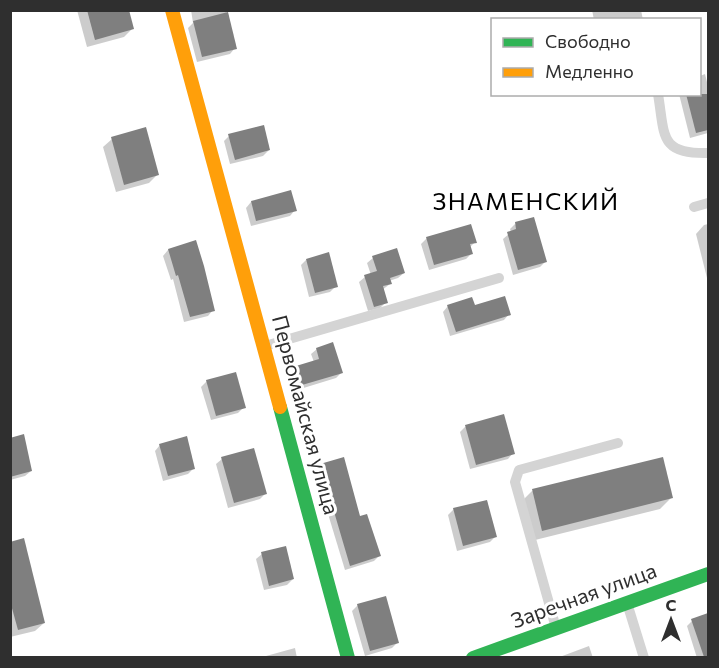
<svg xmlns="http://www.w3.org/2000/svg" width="719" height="668" font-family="Commissioner,sans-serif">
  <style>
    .shadow { fill: #0003 }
    .building { fill: #7f7f7f }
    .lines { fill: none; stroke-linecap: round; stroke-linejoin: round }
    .lane { stroke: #d4d4d4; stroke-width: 10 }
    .fast { stroke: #30b455; stroke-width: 14 }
    .slow { stroke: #ff9f0a; stroke-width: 14 }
    .labels { text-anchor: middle; stroke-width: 6; stroke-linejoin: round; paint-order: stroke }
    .street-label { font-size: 21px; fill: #2f2f2f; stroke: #fff }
    .quarter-label { font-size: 24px; letter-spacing: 1.5px; fill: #000; stroke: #fff }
  </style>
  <rect width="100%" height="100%" fill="#fff"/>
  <g class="shadow">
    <polygon points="77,10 127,10 132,29 124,37 87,47"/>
    <polygon points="191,10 226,10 235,48 230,54 197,62 188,28 193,23"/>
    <polygon points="592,10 641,10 643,20 594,20"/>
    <polygon points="705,74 708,86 708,133 690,138 679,94 700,94 700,76"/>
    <polygon points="229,136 269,150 263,156 230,164 224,141"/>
    <polygon points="112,139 158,174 149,183 116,192 103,147"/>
    <polygon points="251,202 295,210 290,216 251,226 246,208"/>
    <polygon points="515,224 545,262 540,267 513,275 503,239 511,232 510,229"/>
    <polygon points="708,224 708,282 696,234 704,225"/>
    <polygon points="427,238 475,242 469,248 471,254 466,259 429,270 421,244"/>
    <polygon points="195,242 213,310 208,316 184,322 173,279 171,280 163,256 168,250"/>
    <polygon points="373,258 404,273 398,278 389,281 390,284 382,290 386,302 380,308 368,311 359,282 365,277 371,275 367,263"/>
    <polygon points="306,260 336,286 330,292 309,297 301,265"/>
    <polygon points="448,306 474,307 509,314 504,320 450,336 443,312"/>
    <polygon points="317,349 341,373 336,378 297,390 292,372 297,367 314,362 311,354"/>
    <polygon points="207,381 244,407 238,413 211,420 201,387"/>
    <polygon points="503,416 513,453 508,459 470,469 460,432 465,427"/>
    <polygon points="10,439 31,471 25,476 10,480"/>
    <polygon points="160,445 193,469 188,474 163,481 155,451"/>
    <polygon points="662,458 671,498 660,509 531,541 521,502 532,491"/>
    <polygon points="222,459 265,494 260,499 228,508 216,464"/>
    <polygon points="320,465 359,518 379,556 374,561 345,570 315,471"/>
    <polygon points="454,509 495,537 490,542 457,551 448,515"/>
    <polygon points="10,543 44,623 35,631 10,637"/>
    <polygon points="262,554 293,579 287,585 264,590 256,559"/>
    <polygon points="358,605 397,643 392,648 365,656 352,611"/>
    <polygon points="708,615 708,656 697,658 687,626 692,621"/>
    <polygon points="589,646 593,658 557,658"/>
    <polygon points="295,648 297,658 264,658 266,656"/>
  </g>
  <g class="building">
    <polygon points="87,10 129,10 134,29 95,40"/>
    <polygon points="228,12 237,49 202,57 193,21"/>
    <polygon points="686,94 708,94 708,130 696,133"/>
    <polygon points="264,125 270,150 235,160 228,134"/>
    <polygon points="146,127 159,175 124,185 111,137"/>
    <polygon points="291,190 297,211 256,221 251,201"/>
    <polygon points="534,217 547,262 518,270 507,232 516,229 515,222"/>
    <polygon points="471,224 477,243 470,244 473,254 434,265 426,237"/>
    <polygon points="196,240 204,266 215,311 190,317 178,275 176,276 168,249"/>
    <polygon points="397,248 405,273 390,278 392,284 383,286 388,303 374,307 364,275 377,271 372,256"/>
    <polygon points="329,252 338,287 315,293 306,259"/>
    <polygon points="505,296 511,315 456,332 447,305 472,297 475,305"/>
    <polygon points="333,342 343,373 302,385 296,366 319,359 316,348"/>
    <polygon points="236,372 246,408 216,416 206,380"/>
    <polygon points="504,414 515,454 476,465 465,425"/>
    <polygon points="24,434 32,471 10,477 10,438"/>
    <polygon points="187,436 195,469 168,476 159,444"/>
    <polygon points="254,448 267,494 234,503 221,457"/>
    <polygon points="344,457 360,516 367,514 381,556 350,566 320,464"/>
    <polygon points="663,457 673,498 542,531 532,489"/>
    <polygon points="487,500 497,537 463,546 453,508"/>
    <polygon points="24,538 45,623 18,630 10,601 10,542"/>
    <polygon points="286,546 294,579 269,586 261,552"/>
    <polygon points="386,596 399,643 370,651 357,604"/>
    <polygon points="708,613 708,657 704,657 691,619"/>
  </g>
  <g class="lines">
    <g class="lane">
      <path d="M658,94C665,136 659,154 708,153"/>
      <polyline points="694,207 708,203"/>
      <polyline points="265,346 499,278"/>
      <polyline points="627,603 644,658"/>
      <polyline points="556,628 515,482 519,470 618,443"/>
    </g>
    <g class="fast">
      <polyline points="280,407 348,658"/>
      <polyline points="473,658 708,574"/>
    </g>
    <polyline class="slow" points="172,10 280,407"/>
  </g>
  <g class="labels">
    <g class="street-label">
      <text transform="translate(305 415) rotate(75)" y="7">Первомайская улица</text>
      <text transform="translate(584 596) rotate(-20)" y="7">Заречная улица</text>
    </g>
    <g class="quarter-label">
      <text x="526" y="210">ЗНАМЕНСКИЙ</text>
    </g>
  </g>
  <rect width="719" height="668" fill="none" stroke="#2f2f2f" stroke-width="24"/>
  <rect x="491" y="18" width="210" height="78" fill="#ffffff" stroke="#acacac" stroke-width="1.5"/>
  <rect x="503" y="38" width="30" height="9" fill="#30b455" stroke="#acacac" stroke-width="1.5"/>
  <text x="545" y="48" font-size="18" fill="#2f2f2f">Свободно</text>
  <rect x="503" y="68" width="30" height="9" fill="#ff9f0a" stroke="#acacac" stroke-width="1.5"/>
  <text x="545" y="78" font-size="18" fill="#2f2f2f">Медленно</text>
  <g transform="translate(671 620)" stroke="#ffffff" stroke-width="4.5" paint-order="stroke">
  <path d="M0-4.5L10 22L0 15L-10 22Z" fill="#2f2f2f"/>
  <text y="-9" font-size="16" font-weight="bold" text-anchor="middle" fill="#2f2f2f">С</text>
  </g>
</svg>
